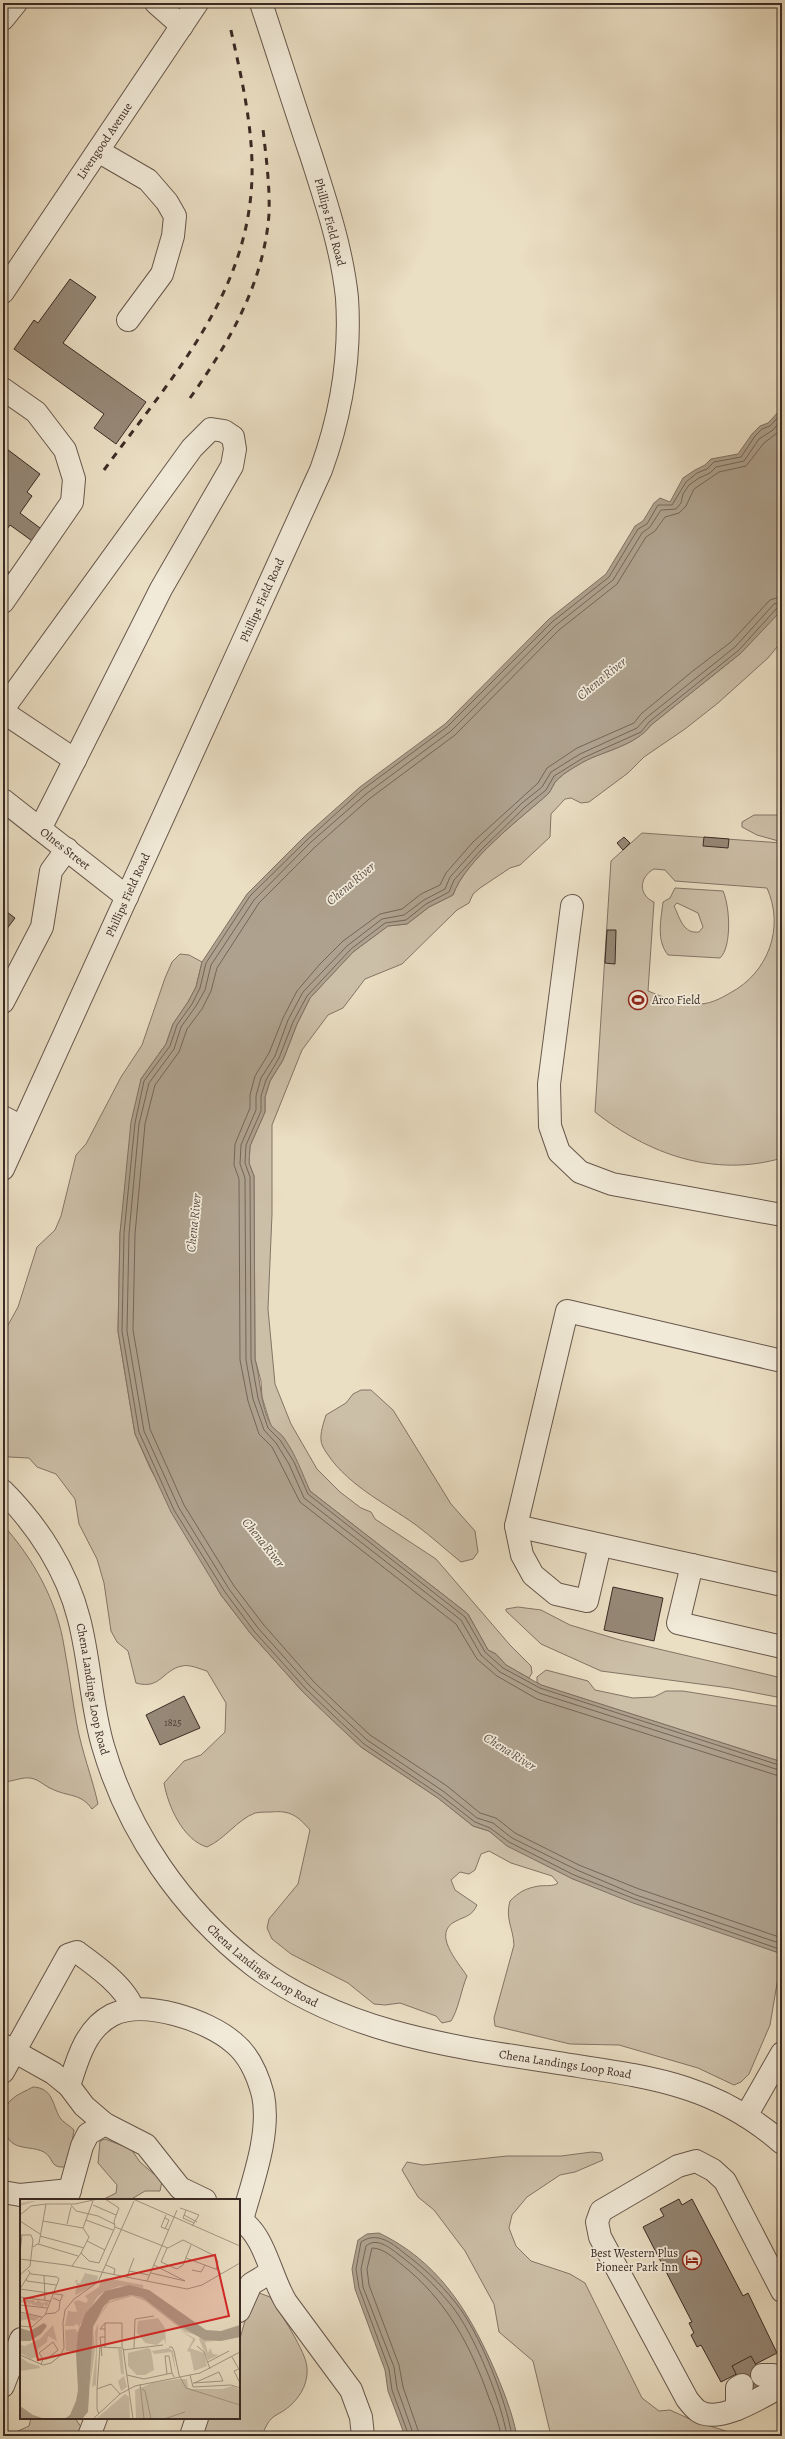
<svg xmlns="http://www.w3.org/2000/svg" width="785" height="2439" font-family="Alegreya,serif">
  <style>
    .green { fill: #ccbfa8; stroke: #847466; fill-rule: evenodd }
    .water { fill: #aea18d; stroke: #807163 }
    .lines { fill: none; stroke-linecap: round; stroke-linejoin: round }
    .shore { stroke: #746658; stroke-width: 1 }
    .building { fill: #968877; stroke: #3b2a24 }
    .minor-casing { stroke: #67574c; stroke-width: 24 }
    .minor { stroke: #f1ead8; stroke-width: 22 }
    .rail { stroke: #3b2a24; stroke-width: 3; stroke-dasharray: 7 7; stroke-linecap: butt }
    .labels { text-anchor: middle; stroke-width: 3.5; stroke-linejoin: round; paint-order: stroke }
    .number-label { font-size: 10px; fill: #524239 }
    .street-label { font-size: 12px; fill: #3b2a24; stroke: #f1ead8 }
    .poi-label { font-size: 12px; fill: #3b2a24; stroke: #f1ead8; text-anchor: start }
    .water-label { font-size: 13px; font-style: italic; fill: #5e4e44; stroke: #f1ead8 }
    .inset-road { fill: none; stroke: #a49683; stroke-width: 1 }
    .view { fill: #d62828; fill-opacity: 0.15; stroke: #d62828; stroke-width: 2 }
    .inset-edge { fill: none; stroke: #3b2a24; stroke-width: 2 }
  </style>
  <rect width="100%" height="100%" fill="#eadec3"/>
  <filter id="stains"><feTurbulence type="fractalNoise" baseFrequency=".005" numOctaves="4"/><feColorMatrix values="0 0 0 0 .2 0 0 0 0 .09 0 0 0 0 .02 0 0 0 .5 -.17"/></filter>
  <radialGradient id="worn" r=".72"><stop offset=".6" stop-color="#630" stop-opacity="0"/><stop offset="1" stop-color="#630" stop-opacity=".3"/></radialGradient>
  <g class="green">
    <path d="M782,608V641L768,658L718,703L685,729L644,757L628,773L589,802L581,803L571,798L565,799L551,814L550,837L520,865L510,868L480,888L473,894L469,903L457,910L402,964L365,979L343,1008L328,1015L302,1050L272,1125V1214L268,1309L275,1384L291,1424L317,1469L340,1492L361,1508L371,1512L375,1519L436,1559L510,1645L531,1666L532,1673L529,1678L506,1665L496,1654L488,1650L468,1614L310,1491L283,1437L271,1426L262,1397L261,1381L255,1359L254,1176L249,1163L250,1146L265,1112V1097L270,1081L283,1060L297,1024L310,998L353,952L388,926L407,924L429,907L453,895C465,860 520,819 548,794C552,790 553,783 558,779C565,772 575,767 583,762C606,750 635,746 651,725L741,653Z"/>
    <polygon points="754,815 782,815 782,842 757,835 742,827 742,822"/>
    <path d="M642,833L782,843V1158C714,1178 648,1154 595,1112L611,861ZM654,869L665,870L675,881L767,888C785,928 768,973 730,993C720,999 708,1005 696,1004C679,1004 663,997 648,991L654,902C638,895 639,877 654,869Z"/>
    <path d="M675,888L723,891C730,906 732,947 720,958L668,955C656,940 661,920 663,902L670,898ZM677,903L698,913L703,927L699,932C683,934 680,918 674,906Z"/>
    <path d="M180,954L189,955L202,962L196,987L188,1002L173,1024L166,1044L141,1079L120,1233L118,1331L135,1434L150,1468L221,1595L251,1634L303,1692L361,1747L438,1798L473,1826L489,1831L507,1845L573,1879L782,1954L770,2025L749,2074L741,2082L734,2085L698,2068L619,2045L570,2044L495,2026L494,2018L514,1945C513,1927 505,1919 510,1901C519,1892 526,1888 539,1886C545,1885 553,1887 558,1883L552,1876L511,1863L489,1851L481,1854L475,1870L469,1874L460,1872L451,1880L455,1890L477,1905C472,1916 466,1916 456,1921C431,1933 458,1962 467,1976C461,1990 459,2008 451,2021L442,2023L436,2016L400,2003L385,2005L374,2004L348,1983L291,1954L272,1939L267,1928L269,1919L298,1884L310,1830C298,1816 290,1810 271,1812C266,1812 260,1812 255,1813C237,1820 225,1839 207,1847C183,1840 168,1806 164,1783L184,1761L201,1755L225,1732L226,1703L207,1671C200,1669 189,1664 182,1666C162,1670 161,1690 136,1683L128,1651L117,1642L111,1631L104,1583L97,1559L79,1524L75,1499L56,1474L37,1467L29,1458L9,1457L3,1453V1334L18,1307L37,1247L55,1230L61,1216L76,1155L86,1144L121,1077L142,1045L165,978L172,962Z"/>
    <path d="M361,1390H371L393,1410L451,1504L475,1531L478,1552L473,1559L461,1562C446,1550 432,1537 416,1525C384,1502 344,1484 323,1447C318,1438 323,1425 326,1415L346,1403L353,1394Z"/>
    <path d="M3,1525C33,1558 57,1601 64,1646C69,1672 72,1698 77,1725C82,1752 92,1777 98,1804L92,1809C81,1793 68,1797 52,1789C44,1786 39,1779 30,1778C23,1777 13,1781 5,1782L3,1780Z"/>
    <polygon points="518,1607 541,1610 570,1625 620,1640 782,1678 782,1698 730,1688 601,1671 541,1644 506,1611 506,1609"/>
    <polygon points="546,1670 588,1681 595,1690 633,1698 654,1697 666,1691 683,1691 782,1707 782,1762 541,1685 537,1682 537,1677"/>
    <path d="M33,2087C53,2088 52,2104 60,2118C63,2122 70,2126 74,2130L69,2160L64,2167C50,2168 54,2158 44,2152C34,2147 23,2149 14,2144C0,2135 0,2111 11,2100C17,2094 26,2091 33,2087Z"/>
    <polygon points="105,2139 131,2149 140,2162 162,2181 160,2191 145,2191 130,2200 102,2200 116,2193 117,2185 98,2163 100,2141"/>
    <polygon points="592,2152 601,2153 603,2160 575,2172 560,2175 527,2197 512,2215 509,2228 516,2246 531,2261 570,2274 585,2283 642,2398 659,2411 670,2410 694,2421 729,2432 729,2436 551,2436 533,2361 499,2332 494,2304 465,2251 434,2210 418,2197 402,2170 407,2162 423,2165 507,2156 561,2156"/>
    <path d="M259,2293L270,2297C279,2311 307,2353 307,2368C308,2382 302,2394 292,2404C276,2419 271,2411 262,2436H199L206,2418H239V2342L247,2314Z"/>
    <polygon points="31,2418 75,2418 81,2427 79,2436 3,2436 3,2431 14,2433 29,2426"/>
  </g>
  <g class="water">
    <path d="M782,408V608L779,613L741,653L651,725C635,746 606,750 583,762C575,767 565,772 558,779C553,783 552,790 548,794C520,819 465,860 453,895L429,907L407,924L388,926L353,952L310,998L297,1024L283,1060L270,1081L265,1097V1112L250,1146L249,1163L254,1176L255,1359C261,1380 260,1406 271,1425C274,1430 281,1433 284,1438C296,1455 302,1473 310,1491L468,1614L488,1650L496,1654L506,1665L541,1685L782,1762V1954L633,1903L573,1879L507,1846L489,1831L473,1826L438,1798L361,1747L329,1717L303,1692L251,1634L221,1595L171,1512L135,1434L118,1331L120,1233L131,1122L141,1079L166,1044L173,1024L188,1002L196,987L202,962L247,894L305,836L360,787L445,724L549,619L606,574L635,526L643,521L654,503L660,498L670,502L683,478L695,470L705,465L711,459L738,454L752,434L760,426L768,423Z"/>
    <path d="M379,2233C436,2260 467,2308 492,2364C502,2387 512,2411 517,2436H405L388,2391L385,2370L355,2289L352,2269L358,2240L367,2234Z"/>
  </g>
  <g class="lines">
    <g class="shore">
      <polyline points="782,413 770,426 762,429 755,436 741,457 714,462 707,469 697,473 686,482 672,505 658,505 647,524 638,529 609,577 552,622 447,727 362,790 308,839 250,896 206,963 200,988 192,1004 177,1025 170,1046 144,1081 135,1123 124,1233 122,1331 139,1432 174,1510 225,1592 254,1631 306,1689 332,1714 364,1744 440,1795 475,1822 490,1828 509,1842 574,1875 635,1899 782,1950"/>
      <polyline points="782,419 773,430 759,439 744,461 716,467 710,473 699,478 689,485 683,494 681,503 676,509 661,510 650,527 642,533 613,580 555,626 451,731 366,794 311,842 254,900 211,965 205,990 196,1006 181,1027 174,1049 149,1083 139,1124 129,1234 127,1331 144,1431 179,1508 229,1589 258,1628 310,1686 335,1710 367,1740 443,1791 477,1818 493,1823 512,1838 577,1870 636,1895 782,1944"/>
      <polyline points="782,429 764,443 746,466 719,472 694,489 686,506 679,513 665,517 655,531 646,537 617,584 559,630 455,735 369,799 315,847 259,903 217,968 211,991 202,1009 187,1029 179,1052 155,1085 145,1124 135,1234 133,1330 150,1429 184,1505 234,1586 263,1624 314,1682 339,1706 370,1735 447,1786 480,1813 496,1818 515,1833 579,1865 639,1889 782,1938"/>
      <polyline points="782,596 770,600 731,642 694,670 641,714 634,723 577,748 547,768 538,783 473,842 446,873 440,885 421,894 402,909 380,914 343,941 320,964 297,991 283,1018 269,1053 255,1076 250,1095 250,1108 235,1144 234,1165 239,1179 240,1360 248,1401 259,1434 272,1447 300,1502 456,1624 477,1659 497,1676 537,1699 782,1777"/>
      <polyline points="782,602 774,604 735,647 646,718 637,728 580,754 551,772 542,787 522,803 478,846 450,877 445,889 424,900 404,915 382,919 347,946 303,992 288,1020 275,1056 261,1078 256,1096 256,1110 241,1145 240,1164 245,1178 246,1360 253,1399 264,1430 276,1443 289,1464 304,1498 461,1620 481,1655 500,1672 539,1693 782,1771"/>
      <polyline points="782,607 777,608 739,650 649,722 641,732 583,758 554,776 546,790 525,807 482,849 454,880 449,892 426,904 406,920 385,923 351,949 307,996 293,1022 279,1058 266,1080 261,1096 261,1111 246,1145 245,1163 250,1177 251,1359 258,1398 268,1428 280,1440 294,1462 308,1494 465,1617 485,1652 503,1668 540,1688 782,1766"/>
      <path d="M409,2436L392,2390L389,2369L359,2288L356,2269L361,2242C377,2231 392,2243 404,2253C423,2267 440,2283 455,2302C479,2331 506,2399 512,2436"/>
      <path d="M414,2436L397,2388L394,2367L363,2287L361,2269L366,2246C376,2237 389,2247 398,2254C418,2269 435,2285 451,2305C474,2333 501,2400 507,2436"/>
      <path d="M420,2436L403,2387L399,2365L369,2285L367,2269L372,2248C383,2248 394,2258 401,2264C446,2299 471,2346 489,2398C494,2410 499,2423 501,2436"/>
    </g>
  </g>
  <g class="building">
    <polygon points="70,279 96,297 63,343 146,402 116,444 94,428 104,414 14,349 34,320 38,323"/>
    <polygon points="3,446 40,474 27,492 32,496 20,513 44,531 35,543 10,525 3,535"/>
    <polygon points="3,568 10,573 3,583"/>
    <polygon points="624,837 630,843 623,850 617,843"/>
    <polygon points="704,837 729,839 728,848 703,846"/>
    <polygon points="3,909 15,918 3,934"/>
    <polygon points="607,930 616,930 615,964 605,963"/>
    <polygon points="613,1587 663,1598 654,1641 604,1630"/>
    <polygon points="184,1696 200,1728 160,1745 146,1715"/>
    <polygon points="679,2199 682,2205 692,2199 743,2296 748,2293 777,2353 721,2382 701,2345 697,2347 691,2335 694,2333 689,2323 692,2322 643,2227 664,2216 660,2209"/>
    <polygon points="751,2356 766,2383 746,2393 732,2366"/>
  </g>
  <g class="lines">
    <defs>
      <g id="minor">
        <polyline points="156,3 182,26"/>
        <polyline points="3,19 16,3"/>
        <polyline points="98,151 148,180 167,202 175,216 173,236 162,274 128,320"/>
        <path id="s1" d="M3,292L197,3"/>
        <polyline points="3,389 36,412 65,450 74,479 72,502 3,602"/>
        <polyline points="3,709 192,448 211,429 224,431 233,437 235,449 232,466 161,589 40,829"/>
        <polyline points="3,712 75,760"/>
        <path id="s2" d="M3,800L127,897"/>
        <polyline points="572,906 549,1084 550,1126 559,1152 580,1172 612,1184 782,1215"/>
        <polyline points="3,1002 42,927 51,871 67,849"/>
        <polyline points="3,1117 22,1127"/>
        <path id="s3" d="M3,1169L321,470C341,415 351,358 347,298C342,249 326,202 311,155C294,105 278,54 261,3"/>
        <path id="s4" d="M3,1491C38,1526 67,1571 79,1619C90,1661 91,1705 103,1746C128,1832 182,1910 253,1965C344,2034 455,2047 565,2064C649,2077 715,2084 782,2143"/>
        <polyline points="516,1526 782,1585"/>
        <polyline points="600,1545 587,1601 556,1594 533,1575 522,1555 516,1526 567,1311 782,1361"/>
        <polyline points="692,1565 678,1623 782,1647"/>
        <polyline points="3,2045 53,2073 69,2086 84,2106 105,2124 146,2145 180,2188 205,2200"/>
        <path d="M3,2072L68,1955L77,1952C95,1965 126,1987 133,2009"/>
        <path d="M69,2086C77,2061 85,2029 112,2015C144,1999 208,2020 234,2043C250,2056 258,2076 263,2095C271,2134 252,2183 242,2220"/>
        <polyline points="746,2116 782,2053"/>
        <polyline points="3,2192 20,2195 70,2190"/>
        <polyline points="67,2200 82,2146 88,2134 105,2124"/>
        <path d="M239,2219C265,2234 270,2276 286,2302L351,2390L361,2417L363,2436"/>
        <path d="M782,2291L725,2181L713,2170L696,2161L678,2166L601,2211L597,2222L600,2237L687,2399C690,2403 694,2408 698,2411C719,2425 763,2396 782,2386"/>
        <polyline points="239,2311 251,2284 271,2272"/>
        <polyline points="762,2375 773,2375 782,2379"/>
        <polyline points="3,2386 21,2339"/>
        <polyline points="737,2409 737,2388 742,2385"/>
        <polyline points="89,2436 96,2418"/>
        <polyline points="191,2436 197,2418"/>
      </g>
    </defs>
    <use href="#minor" class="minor-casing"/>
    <use href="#minor" class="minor"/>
    <g class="rail">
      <path d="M190,398C229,343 264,283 269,214C270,185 266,157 263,129"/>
      <path d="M104,470C173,375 255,288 252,163C251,117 240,71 230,26"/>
    </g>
  </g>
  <defs>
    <symbol id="stadium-ring" viewBox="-11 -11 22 22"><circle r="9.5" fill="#f1ead8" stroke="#8f2418" stroke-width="1.5"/><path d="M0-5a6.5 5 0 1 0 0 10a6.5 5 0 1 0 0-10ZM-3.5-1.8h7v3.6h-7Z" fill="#8f2418"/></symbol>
    <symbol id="hotel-ring" viewBox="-11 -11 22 22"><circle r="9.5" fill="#f1ead8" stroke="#8f2418" stroke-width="1.5"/><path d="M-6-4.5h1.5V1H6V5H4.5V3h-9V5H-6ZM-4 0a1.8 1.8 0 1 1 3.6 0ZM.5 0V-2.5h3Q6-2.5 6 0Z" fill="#8f2418"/></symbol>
  </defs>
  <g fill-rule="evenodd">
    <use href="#stadium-ring" x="627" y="989" width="22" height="22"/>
    <use href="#hotel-ring" x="681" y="2249" width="22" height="22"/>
  </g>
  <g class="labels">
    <g class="number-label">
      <text x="173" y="1726">1825</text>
    </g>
    <g class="street-label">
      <text dy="4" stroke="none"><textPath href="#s1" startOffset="182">Livengood Avenue</textPath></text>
      <text transform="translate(330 222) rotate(75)" y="4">Phillips Field Road</text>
      <text dy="4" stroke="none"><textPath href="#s3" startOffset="625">Phillips Field Road</textPath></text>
      <text dy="4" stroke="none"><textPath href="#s2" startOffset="79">Olnes Street</textPath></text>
      <text dy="4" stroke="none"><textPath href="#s3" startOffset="301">Phillips Field Road</textPath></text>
      <text dy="4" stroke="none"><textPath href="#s4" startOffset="222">Chena Landings Loop Road</textPath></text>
      <text dy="4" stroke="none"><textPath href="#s4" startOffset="558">Chena Landings Loop Road</textPath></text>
      <text dy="4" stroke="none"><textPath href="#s4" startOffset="881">Chena Landings Loop Road</textPath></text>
    </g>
    <g class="poi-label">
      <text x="652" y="1004">Arco Field</text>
      <text x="678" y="2257" text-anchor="end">Best Western Plus<tspan x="678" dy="14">Pioneer Park Inn</tspan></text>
    </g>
    <g class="water-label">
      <text transform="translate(601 678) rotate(-39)" y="5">Chena River</text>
      <text transform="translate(350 883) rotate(-40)" y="5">Chena River</text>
      <text transform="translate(193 1223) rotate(-84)" y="5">Chena River</text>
      <text transform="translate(264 1542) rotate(51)" y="5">Chena River</text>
      <text transform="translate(510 1751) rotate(32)" y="5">Chena River</text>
    </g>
  </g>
  <g transform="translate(20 2199)">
    <rect width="220" height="220" fill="#eadec3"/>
    <path d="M66,0L16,2L0,7V4L12,2ZM65,74L78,77L77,82L73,87L55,96L57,86L55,82L58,80L57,84H60ZM86,79L123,86V89L100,87L85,92L77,98L60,126L56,152H46L45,131L55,130L58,133L59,127L56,125L54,127H45L48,112L57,113L54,103L58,101L66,104L68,101L65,97L79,88L81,81ZM108,96L122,98L157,125L179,137L165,133L125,102L112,97L89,104L73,127L88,103ZM1,99L2,101H14L15,104L18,101L22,104L29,102L27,108L24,105L23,108L13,106L11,104L9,106L8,103L6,106L4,103L0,104ZM0,114L20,118L15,122L8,120L0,122ZM138,119L145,129L146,145L144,140L137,146L125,144L117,133L118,122ZM78,124L76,186L72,188L76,154L75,133ZM33,126L37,142L28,137L27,143L18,150V157L11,160L0,154V146L5,147L20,140ZM73,128L75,151L70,188L71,149ZM158,130L176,140L170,149L184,154L187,167L174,172L170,153L167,152L173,140ZM180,138L187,141H204L185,143L188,154L190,149L193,155L199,156L188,161L179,140ZM98,149L102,151L104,176L101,174ZM128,149L131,151L134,171L125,176H117L108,167V154ZM149,149L153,152L156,174L151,153L134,155L132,152ZM0,158L9,164L19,167L20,169L0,172ZM104,177L107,188L101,192L98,182ZM158,180H167L168,189L172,190H202L213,187L220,191V220H116L115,191L132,184ZM105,195L109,198L110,220H76Z" fill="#ccbfa8"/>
    <path d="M109,86L129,91L186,131L201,132L220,126V138L201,142L184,141L157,125L122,98L110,96L90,101L84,107L73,128L68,213L62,220H44L50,216L56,202L58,191L56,154L58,134L65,115L85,92ZM24,124L27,127L21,135L10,142H0V129L10,132ZM0,207L13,216L25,220H3L0,218Z" fill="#aea18d"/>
    <path class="inset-road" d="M113,0L220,47M51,6L56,12L78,17L94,25M73,6L96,16M160,9L166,11L163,19L174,24L172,27M166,11L179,16L174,24M0,16L11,7L26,5M146,16L141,28L149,31M164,16L177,23M66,21L93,31M0,22L20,35M23,22L26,5H55L78,0M47,25L51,8M95,28L148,49L163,41L195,57L198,63L196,70M63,29L73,2M145,30L149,21L145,19M0,36H11L13,41L10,67L0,76M20,37L64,49M67,42L85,51M18,45L58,57M13,48L19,44L23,22L63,29L69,38L61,54L52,67M147,49L141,63L157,70L163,66L171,46M0,54L2,36M61,54L69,62L79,64L95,28L94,22L99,9L85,0M166,59L198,71L201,75M0,60L46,66L167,90L182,86L220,64M86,66L95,70L94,75M172,71L181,73L185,66M109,72L114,59M10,74L0,90L43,96L40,102M131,74L165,82L134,66M24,76L25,101M107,78L109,72L129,76M6,80L7,82L36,86M127,82L157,11M0,98L30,102M0,106L27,109M0,113L22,118M25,115L35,114L39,111L40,102L33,99M85,124V148M0,127L12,128L25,116L39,80L37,78L11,75L8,71M85,130H80L85,124H102V148M177,147L184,153L190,170M80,148L103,149L113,220M149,148H152L154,152L159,176L166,189L220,206M114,149L115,120L134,117M103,151L143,146M0,156L23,166L31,164L40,157L44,149L43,124L45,111L54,100L78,83L114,2M82,157L80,138H85M212,158L220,172M188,163L209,152M21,166L23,160H27L38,151L33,143L19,154L23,160M219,170L214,172L220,184M147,175L145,157H149L152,174M107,176L124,180L152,174L154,178M170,176L173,188L211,186L220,189M173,184L203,182M174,184L199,173L203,182M120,185L124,220M77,190L80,148M122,190L125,192L131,220M79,215L77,210V190L91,185L100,195M73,220L100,195L115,187L180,174L220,153M144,220L165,213"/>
    <path class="view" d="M195,56L209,117L18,161L4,100Z"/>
    <rect width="220" height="220" class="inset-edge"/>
  </g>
  <rect width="785" height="2439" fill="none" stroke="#eadec3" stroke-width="16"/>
  <rect x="4" y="4" width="777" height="2431" fill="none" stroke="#3b2a24" stroke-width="2"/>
  <rect x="8" y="8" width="769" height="2423" fill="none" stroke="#3b2a24"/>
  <rect width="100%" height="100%" filter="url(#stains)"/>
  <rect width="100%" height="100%" fill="url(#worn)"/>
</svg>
